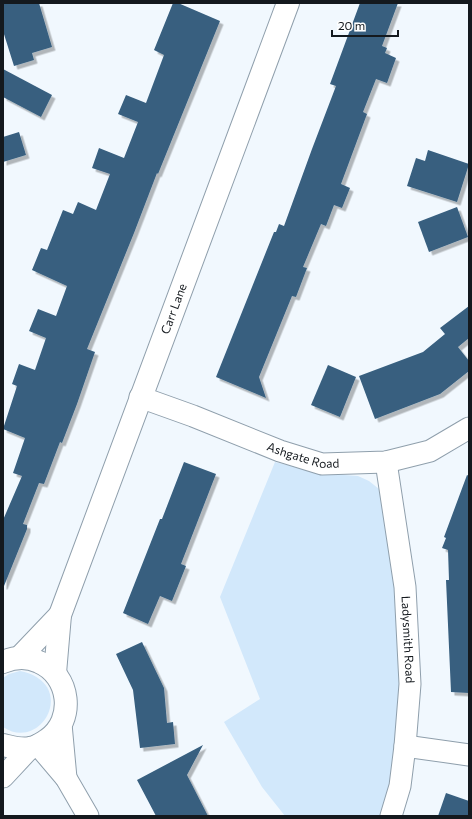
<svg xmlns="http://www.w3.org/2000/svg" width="472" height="819" font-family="Commissioner,sans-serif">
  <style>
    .green { fill: #d2e8fb }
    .building { fill: #375f7f; filter: url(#shadow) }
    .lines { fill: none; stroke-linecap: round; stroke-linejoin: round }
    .minor-casing { stroke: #8f9fac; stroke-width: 23 }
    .tertiary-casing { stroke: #8f9fac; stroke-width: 24 }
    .minor { stroke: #fff; stroke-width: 21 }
    .tertiary { stroke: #fff; stroke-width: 22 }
    .labels { text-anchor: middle; stroke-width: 4; stroke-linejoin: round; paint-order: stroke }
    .street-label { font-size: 12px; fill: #14191e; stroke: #fff }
  </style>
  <defs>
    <filter id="shadow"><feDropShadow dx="3.5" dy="3.5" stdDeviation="0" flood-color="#0004"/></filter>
  </defs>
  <rect width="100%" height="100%" fill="#f1f8fe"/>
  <g class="green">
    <polygon points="275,462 318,473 358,476 369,481 379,489 386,502 400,640 400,714 390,784 383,816 285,816 262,787 224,722 260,699 220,597"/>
    <path d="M20,671C79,683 42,753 3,727V678L9,674Z"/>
  </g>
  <g class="building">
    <polygon points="3,3 39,3 52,47 32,53 34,60 14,66 3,31"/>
    <polygon points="173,3 178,3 220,21 158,174 157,173 134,233 87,349 95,352 77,404 62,443 60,442 44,484 39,483 23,524 27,525 27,529 4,586 3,586 3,520 22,476 13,473 25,438 3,429 17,386 12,384 19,364 35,370 46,338 29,331 38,309 56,316 67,286 32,270 41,248 47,250 63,210 73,214 78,202 96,210 110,174 92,168 99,148 124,158 138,122 118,114 126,95 146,103 164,55 154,50"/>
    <polygon points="360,3 398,3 382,46 387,48 385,53 396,58 387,83 376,79 363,112 367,114 341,184 350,188 342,208 334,205 326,226 321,224 303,267 307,268 296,297 292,296 259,377 266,398 216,377 274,232 276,232 279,224 284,226 312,149 336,86 330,84"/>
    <polygon points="3,69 52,95 41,117 3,97"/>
    <polygon points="19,132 26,155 3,162 3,137"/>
    <polygon points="428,150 469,164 457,202 407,186 416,158 425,161"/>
    <polygon points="457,207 468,237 429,252 418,222"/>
    <polygon points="469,306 469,338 458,347 469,361 469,371 440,394 375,419 359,376 423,352 445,334 440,328"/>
    <polygon points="328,365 356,377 340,417 311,405"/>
    <polygon points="184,462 216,474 181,564 186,566 172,601 160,596 148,624 123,613 160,519 162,519"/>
    <polygon points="467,475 469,476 469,693 451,692 446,580 449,580 448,550 442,548 446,538 444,537"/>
    <polygon points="142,642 164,688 167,723 173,722 175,744 140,748 133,690 116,654"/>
    <polygon points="203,745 187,775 208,816 156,816 137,780"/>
    <polygon points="446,793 469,801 469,816 438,816"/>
  </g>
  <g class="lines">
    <defs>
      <g id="minor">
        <path id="s1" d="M140,397L193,416L280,451L322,464L386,462L430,451L469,428"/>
        <path id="s2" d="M386,462L405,587L410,684L405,746L400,786L391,816"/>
        <polyline points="61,724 66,778"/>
        <polyline points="38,745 66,778 88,816"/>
        <polyline points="405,746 469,755"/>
        <polyline points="3,777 30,748"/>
      </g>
      <g id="tertiary">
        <polyline points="19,658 60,615"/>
        <path d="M3,662C15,657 27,656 39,662C70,675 76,720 47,740C42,743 37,747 30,748C21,750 12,747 3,745"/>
        <path id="s3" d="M55,673L60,615L288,3"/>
      </g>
    </defs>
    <use href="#minor" class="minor-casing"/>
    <use href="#tertiary" class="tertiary-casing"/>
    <use href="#minor" class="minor"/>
    <use href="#tertiary" class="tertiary"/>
  </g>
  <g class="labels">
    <g class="street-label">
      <text dy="4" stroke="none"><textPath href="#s3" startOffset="385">Carr Lane</textPath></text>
      <text dy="4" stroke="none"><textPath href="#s1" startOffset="174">Ashgate Road</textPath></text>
      <text dy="4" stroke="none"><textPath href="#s2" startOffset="179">Ladysmith Road</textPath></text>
    </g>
  </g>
  <rect width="472" height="819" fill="none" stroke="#14191e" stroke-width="8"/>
  <path d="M332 30v6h66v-6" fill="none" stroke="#14191e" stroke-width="2"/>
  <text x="338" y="30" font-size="12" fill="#14191e" stroke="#ffffff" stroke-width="3" paint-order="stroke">20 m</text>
</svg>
